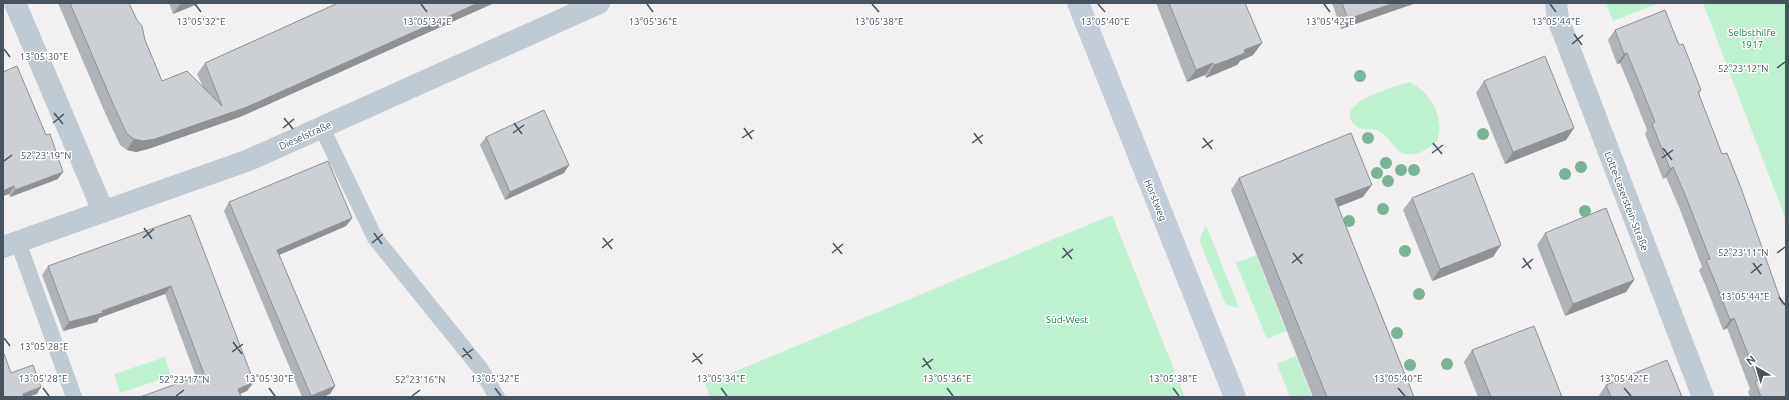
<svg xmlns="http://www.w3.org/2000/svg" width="1789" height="400" font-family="Ubuntu,sans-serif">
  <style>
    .green { fill: #bdf1d0 }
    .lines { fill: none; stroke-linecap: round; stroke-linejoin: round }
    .lane { stroke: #c0cad2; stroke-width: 16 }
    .street { stroke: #c0cad2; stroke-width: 22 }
    .secondary { stroke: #c2cdd9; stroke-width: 22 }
    .tree { fill: #78b495 }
    .wall { fill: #afb2b6 }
    .shaded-wall { fill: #8f9194 }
    .building { fill: #cccfd4; stroke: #8f9194 }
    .ticks { fill: none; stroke: #47535e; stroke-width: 1.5 }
    .labels { text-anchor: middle; stroke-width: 3; stroke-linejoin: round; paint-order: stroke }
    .park-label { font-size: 10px; fill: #14834a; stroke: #fff }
    .street-label { font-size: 10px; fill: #47535e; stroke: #fff }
    .ticks-label { font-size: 10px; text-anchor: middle; fill: #47535e; stroke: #fff; stroke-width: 3; stroke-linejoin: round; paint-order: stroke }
  </style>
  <rect width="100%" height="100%" fill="#f2f0f0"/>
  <g class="green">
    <polygon points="1606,3 1659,3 1613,21"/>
    <polygon points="1703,3 1786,3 1786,220"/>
    <path d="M1410,82C1427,93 1436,102 1439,122C1440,127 1440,135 1437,140C1432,149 1412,158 1402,153C1394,149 1390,137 1380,132C1378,131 1375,129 1372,129C1366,128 1361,131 1355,125C1331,104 1398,85 1410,82Z"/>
    <polygon points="1112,215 1185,397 710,397 705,384"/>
    <polygon points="1206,225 1239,308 1226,305 1199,240"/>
    <polygon points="1256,255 1286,331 1267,339 1236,263"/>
    <polygon points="1296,356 1312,397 1290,397 1277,364"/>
    <polygon points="165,357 171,376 120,393 114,374"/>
  </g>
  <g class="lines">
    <g class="lane">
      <polyline points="322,128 375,238 480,368 497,397"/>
      <polyline points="18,242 74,397"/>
    </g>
    <g class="street">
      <polyline points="15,3 103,211"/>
      <polyline points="1556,3 1558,19 1703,397"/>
      <polyline points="3,247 249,160 599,3"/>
    </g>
    <polyline class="secondary" points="1078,3 1235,397"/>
  </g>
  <g class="tree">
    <circle cx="1360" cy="76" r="6"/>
    <circle cx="1483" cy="134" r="6"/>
    <circle cx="1368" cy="138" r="6"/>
    <circle cx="1386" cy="163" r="6"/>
    <circle cx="1581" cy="167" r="6"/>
    <circle cx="1401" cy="170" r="6"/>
    <circle cx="1414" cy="170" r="6"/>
    <circle cx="1377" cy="173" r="6"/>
    <circle cx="1565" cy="174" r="6"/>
    <circle cx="1388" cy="181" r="6"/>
    <circle cx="1383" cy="209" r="6"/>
    <circle cx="1585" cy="211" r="6"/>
    <circle cx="1349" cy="221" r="6"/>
    <circle cx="1405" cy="251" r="6"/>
    <circle cx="1419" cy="294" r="6"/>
    <circle cx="1397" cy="333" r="6"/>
    <circle cx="1447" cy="364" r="6"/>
    <circle cx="1410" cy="365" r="6"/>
  </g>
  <g class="wall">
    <polygon points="58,3 129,3 162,81 203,87 197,74 205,63 338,3 494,3 240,117 148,149 136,152 127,150 120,145 106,115"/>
    <polygon points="169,3 200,3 173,14"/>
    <polygon points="1156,3 1245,3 1253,55 1240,61 1237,65 1220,72 1206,78 1205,75 1187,82"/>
    <polygon points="1332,3 1416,3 1341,29"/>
    <polygon points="1615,30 1679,45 1701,90 1699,94 1786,397 1750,397 1748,392 1750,389 1727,328 1723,330 1709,294 1699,270 1702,267 1679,207 1666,177 1663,179 1645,134 1647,130 1634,97 1620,63 1617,64 1608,40"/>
    <polygon points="3,72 58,179 10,197 9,194 3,196"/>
    <polygon points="1484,81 1574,128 1566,140 1505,164 1476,93"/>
    <polygon points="486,137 569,165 564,173 505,200 480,145"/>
    <polygon points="1239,178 1363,197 1338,207 1414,397 1313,397 1231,190"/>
    <polygon points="1412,198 1493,257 1432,281 1403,210"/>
    <polygon points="229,202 352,218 346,226 279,255 335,386 330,394 323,397 302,397 224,211"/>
    <polygon points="190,215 247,391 196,377 165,294 99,318 97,322 63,331 42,275 48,266"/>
    <polygon points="1545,233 1634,280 1626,292 1565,316 1537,245"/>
    <polygon points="1472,350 1562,397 1478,397 1464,362"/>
    <polygon points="1606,385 1682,397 1598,397"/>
  </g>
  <g class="shaded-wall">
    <polygon points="181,3 200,3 173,14"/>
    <polygon points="478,3 494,3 240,117 148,149 136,152 127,150 134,139 247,107"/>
    <polygon points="1394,3 1416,3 1341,29 1348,19"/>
    <polygon points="1262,43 1253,55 1240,61 1237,65 1206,78 1214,65 1244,50"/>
    <polygon points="1627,53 1620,63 1617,64 1624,54"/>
    <polygon points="1213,63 1205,75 1187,82 1196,70"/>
    <polygon points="1574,128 1566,140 1505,164 1513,152"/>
    <polygon points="569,165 564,173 505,200 510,192"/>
    <polygon points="1673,167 1666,177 1663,179 1670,169"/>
    <polygon points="63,172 58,179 10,197 15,190"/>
    <polygon points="1372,185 1363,197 1327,211 1335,199"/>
    <polygon points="14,186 9,194 3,196 3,191"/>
    <polygon points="352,218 346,226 272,258 277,250"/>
    <polygon points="1501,245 1493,257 1432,281 1440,269"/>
    <polygon points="1634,280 1626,292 1565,316 1573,304"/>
    <polygon points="171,286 165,294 99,318 97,322 63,331 69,322"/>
    <polygon points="1734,318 1727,328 1723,330 1730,320"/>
    <polygon points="254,382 247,391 233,397 238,389"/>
    <polygon points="335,386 330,394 323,397 311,397"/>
    <polygon points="41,387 37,394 28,397 21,397 23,394"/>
  </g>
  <g class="building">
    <polygon points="70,3 129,3 137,20 142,26 145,40 162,81 187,71 222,106 205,63 338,3 478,3 247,107 155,139 143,141 134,139 127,134 113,104"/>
    <polygon points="1169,3 1245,3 1262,43 1244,50 1245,53 1228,60 1214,65 1213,63 1196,70"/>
    <polygon points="1342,3 1394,3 1348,19"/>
    <polygon points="1665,10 1679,45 1683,44 1701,90 1698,92 1722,154 1727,153 1741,188 1782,304 1786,303 1786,397 1761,397 1755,382 1758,380 1734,318 1730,320 1716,284 1706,260 1710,259 1686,197 1673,167 1670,169 1652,124 1655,122 1641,87 1627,53 1624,54 1615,30"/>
    <polygon points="1545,56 1574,128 1513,152 1484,81"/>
    <polygon points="17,66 46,135 50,134 63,172 15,190 14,186 3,191 3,72"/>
    <polygon points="544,110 569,165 510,192 486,137"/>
    <polygon points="1351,133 1372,185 1335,199 1414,397 1327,397 1239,178"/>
    <polygon points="328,161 352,218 277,250 335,386 311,396 229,202"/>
    <polygon points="1473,173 1501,245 1440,269 1412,198"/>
    <polygon points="1606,208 1634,280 1573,304 1545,233"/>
    <polygon points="190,215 254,382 238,389 241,397 140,397 204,374 171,286 102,311 103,313 69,322 48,266"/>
    <polygon points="1534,326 1562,397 1491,397 1472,350"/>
    <polygon points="3,351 11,373 33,365 41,387 23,394 24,397 3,397"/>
    <polygon points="1667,360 1682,397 1611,397 1606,385"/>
  </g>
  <path class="ticks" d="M195,4L201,12M421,4L427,12M647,4L653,12M872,4L879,12M1098,4L1105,12M1324,4L1330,12M1550,4L1556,12M1574,34L1582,45M1572,44L1583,35M4,49L10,57M1777,68L1785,62M54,113L63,124M284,118L293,129M53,123L64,114M514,123L522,134M283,128L294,119M744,128L752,139M513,133L524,125M974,133L982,144M742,138L754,130M1203,138L1212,149M972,143L983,135M1433,143L1442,154M1202,148L1213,140M1663,148L1672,160M1432,153L1443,145M1662,158L1673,150M4,161L12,155M144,228L152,239M374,233L382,244M143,238L154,229M603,238L612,249M372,243L383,234M833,243L842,254M602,248L613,239M1063,248L1072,259M832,253L843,244M1293,253L1302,264M1777,253L1785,247M1062,258L1073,249M1523,258L1531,269M1292,263L1303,254M1753,263L1761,274M1522,268L1533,259M1751,273L1762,264M1779,297L1785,305M4,338L10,346M233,342L242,354M463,348L472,359M232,352L243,344M693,353L702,364M462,357L473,349M923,358L931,369M692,362L703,354M922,367L933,359M43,388L49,396M269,388L275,396M495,388L501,396M721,388L727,396M947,388L953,396M1173,388L1179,396M1398,388L1405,396M1624,388L1631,396M176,396L184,390M412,396L420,390"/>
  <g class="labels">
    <g class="park-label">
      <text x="1752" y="36">Selbsthilfe<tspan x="1752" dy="12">1917</tspan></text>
      <text x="1067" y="323">Süd-West</text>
    </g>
    <g class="street-label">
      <text transform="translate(305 135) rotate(-24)" y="4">Dieselstraße</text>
      <text transform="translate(1156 200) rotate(68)" y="4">Horstweg</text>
      <text transform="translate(1627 201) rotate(69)" y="4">Lotte-Laserstein-Straße</text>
    </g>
  </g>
  <g class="ticks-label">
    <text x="1556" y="25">13°05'44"E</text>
    <text x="201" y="25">13°05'32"E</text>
    <text x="427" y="25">13°05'34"E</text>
    <text x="653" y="25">13°05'36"E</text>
    <text x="879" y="25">13°05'38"E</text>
    <text x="1105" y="25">13°05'40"E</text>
    <text x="1330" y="25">13°05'42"E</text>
    <text x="44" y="60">13°05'30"E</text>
    <text x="1743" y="72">52°23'12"N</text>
    <text x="46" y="159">52°23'19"N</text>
    <text x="1743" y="256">52°23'11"N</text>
    <text x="1745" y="300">13°05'44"E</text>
    <text x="44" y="350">13°05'28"E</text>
    <text x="43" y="382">13°05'28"E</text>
    <text x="269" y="382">13°05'30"E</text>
    <text x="495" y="382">13°05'32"E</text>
    <text x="721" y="382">13°05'34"E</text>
    <text x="947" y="382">13°05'36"E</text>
    <text x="1173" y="382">13°05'38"E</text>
    <text x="1398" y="382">13°05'40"E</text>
    <text x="1624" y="382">13°05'42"E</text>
    <text x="184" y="383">52°23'17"N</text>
    <text x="420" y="383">52°23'16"N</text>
  </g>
  <rect width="1789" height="400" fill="none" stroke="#47535e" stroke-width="8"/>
  <g transform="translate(1757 368) rotate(322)" stroke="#ffffff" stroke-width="3" paint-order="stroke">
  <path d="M0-3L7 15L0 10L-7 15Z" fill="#47535e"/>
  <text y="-6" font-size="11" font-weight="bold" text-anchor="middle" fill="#47535e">N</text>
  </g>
</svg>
